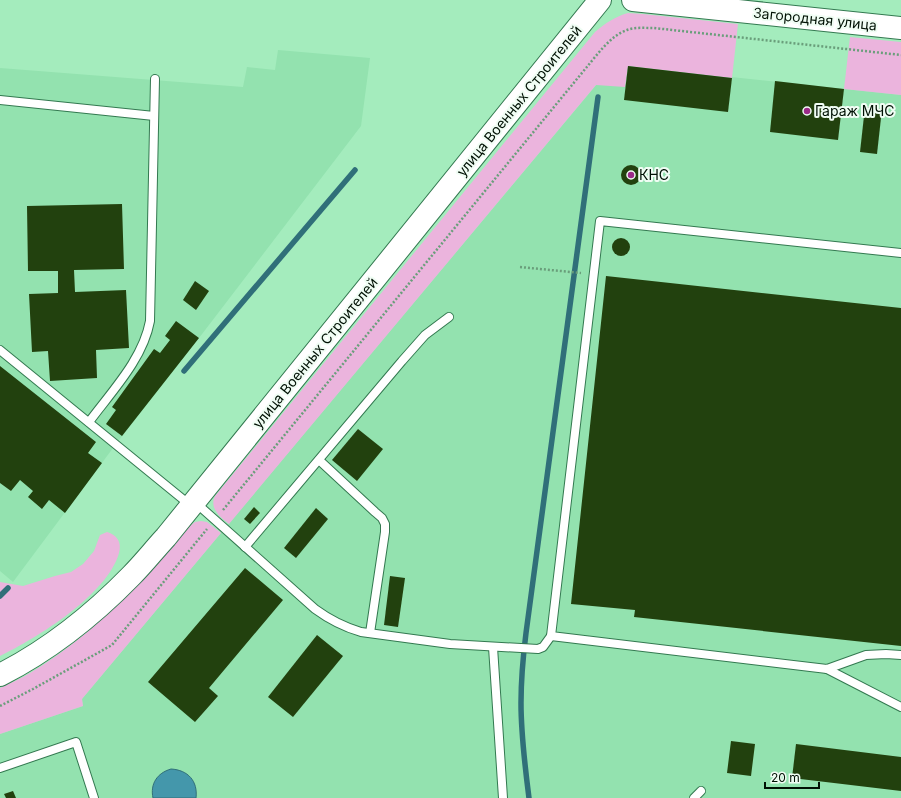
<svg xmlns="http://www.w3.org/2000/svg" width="901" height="798" font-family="Inter,sans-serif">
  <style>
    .built { fill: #93e2af }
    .green { fill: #ebb4dd }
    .water { fill: #4497ab; stroke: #306f79 }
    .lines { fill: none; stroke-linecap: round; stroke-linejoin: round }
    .stream { stroke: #306f79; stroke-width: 5.5 }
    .building { fill: #22410e }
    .lane-casing { stroke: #337950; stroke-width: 10 }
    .secondary-casing { stroke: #337950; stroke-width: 24 }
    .path { stroke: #6a9e7b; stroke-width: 2.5; stroke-dasharray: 2 2; stroke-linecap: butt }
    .lane { stroke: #fff; stroke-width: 8 }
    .secondary { stroke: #fff; stroke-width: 22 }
    .poi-dot { fill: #9b2a88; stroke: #f0fdf4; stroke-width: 1.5 }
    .labels { text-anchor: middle; stroke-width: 4; stroke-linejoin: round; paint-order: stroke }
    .street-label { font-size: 14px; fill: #001104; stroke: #f0fdf4 }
    .poi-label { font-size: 14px; fill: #001104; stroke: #f0fdf4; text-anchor: start }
  </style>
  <rect width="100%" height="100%" fill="#a4ecbd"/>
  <g class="built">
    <polygon points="278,50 370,58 361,126 199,338 116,444 13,582 0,571 0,68 243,87 247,67 275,70"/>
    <polygon points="628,66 901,95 901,798 0,798 0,734 83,706 82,699 597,84"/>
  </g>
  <g class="green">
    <path d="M628,13L643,14L738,24L732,78L628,66L625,87L596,85L229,524C220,517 209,508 215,496L595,32C606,23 614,17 628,13Z"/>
    <polygon points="850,37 901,42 901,95 844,89"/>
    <path d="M201,521L207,522L221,533L82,699L83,706L0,734V688C10,683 20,679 30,673C94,635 142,581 190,526L195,522Z"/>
    <path d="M107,532C117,535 122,542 119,553C107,595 37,638 0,656V582L23,586L55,576L71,572L83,564L94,551L100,535Z"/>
  </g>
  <path class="water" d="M171,769C188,770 198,781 196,798H153C150,784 157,773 171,769Z"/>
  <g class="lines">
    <g class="stream">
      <polyline points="184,371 355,170"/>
      <polyline points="0,596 8,588"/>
      <path d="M529,798C525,767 521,735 521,703C521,680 523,657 526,633L598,97"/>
    </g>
  </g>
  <g class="building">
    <polygon points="628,66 732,78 728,112 624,100"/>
    <polygon points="775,81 844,89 838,140 770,132"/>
    <polygon points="865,107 882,109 877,154 860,152"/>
    <circle cx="631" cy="175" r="10"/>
    <polygon points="122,204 124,269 74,270 75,292 126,290 129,348 96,350 97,378 50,381 48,351 32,352 29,294 58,293 58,271 28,271 27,206"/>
    <circle cx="621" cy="247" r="9"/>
    <polygon points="606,276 901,308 901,646 634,617 635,610 571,604"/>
    <polygon points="195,281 209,291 196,310 183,300"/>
    <polygon points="176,321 199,338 122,436 106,424 116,410 112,407 154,349 160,353 170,340 165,336"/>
    <polygon points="0,366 96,442 88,453 102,463 65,513 49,500 42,509 28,497 33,491 20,480 11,491 0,483"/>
    <polygon points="358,429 383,449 357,481 332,460"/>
    <polygon points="254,507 260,513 250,524 244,519"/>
    <polygon points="316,508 328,519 296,558 284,548"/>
    <polygon points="245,568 283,600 209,688 218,696 195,722 148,682"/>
    <polygon points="390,576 405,578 398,627 384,625"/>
    <polygon points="317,635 343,656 293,717 268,697"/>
    <polygon points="731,741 755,744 751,776 727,773"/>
    <polygon points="796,744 901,757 901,791 792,778"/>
    <polygon points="13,791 16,798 6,798 4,794"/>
  </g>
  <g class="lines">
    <defs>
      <g id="lane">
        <polyline points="0,100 154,116"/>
        <polyline points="901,253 600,221 551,636 827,669 866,655 886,654 901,655"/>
        <polyline points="0,350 190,505"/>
        <path d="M89,422C112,391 143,359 150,321L155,79"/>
        <polyline points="319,460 375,512 382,518 385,524 385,532 370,633"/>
        <path d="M196,503L315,609C330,620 344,627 361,632L450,644L538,649L543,647L551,636"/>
        <polyline points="245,547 402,361 425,335 449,317"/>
        <polyline points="493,647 503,798"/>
        <polyline points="827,669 901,707"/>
        <polyline points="0,768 76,742 94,798"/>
        <polyline points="694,798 701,791"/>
      </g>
      <g id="secondary">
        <polyline points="633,0 901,28"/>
        <path d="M0,675C49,650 93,615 131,576C143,564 154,550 166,537L600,0"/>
      </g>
    </defs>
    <use href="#lane" class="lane-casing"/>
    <use href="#secondary" class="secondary-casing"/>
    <g class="path">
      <polyline points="520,267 581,273"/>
      <path d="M223,510L586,68C597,55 610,36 627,30C635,27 645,28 654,28L901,55"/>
      <polyline points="0,706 33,689 112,645 207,529"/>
    </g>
    <use href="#lane" class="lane"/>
    <use href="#secondary" class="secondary"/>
  </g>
  <g class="poi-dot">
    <circle cx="807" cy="111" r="4"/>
    <circle cx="631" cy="175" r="4"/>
  </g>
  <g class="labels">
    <g class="street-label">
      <text transform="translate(815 19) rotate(6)" y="5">Загородная улица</text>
      <text transform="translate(519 101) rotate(-51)" y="5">улица Военных Строителей</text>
      <text transform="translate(315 353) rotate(-51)" y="5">улица Военных Строителей</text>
    </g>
    <g class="poi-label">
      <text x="815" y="116">Гараж МЧС</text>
      <text x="639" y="180">КНС</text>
    </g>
  </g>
  <path d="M765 782v6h54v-6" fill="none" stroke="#001104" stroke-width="2"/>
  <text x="771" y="782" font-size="12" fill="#001104" stroke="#f0fdf4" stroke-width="3" paint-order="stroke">20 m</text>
</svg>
